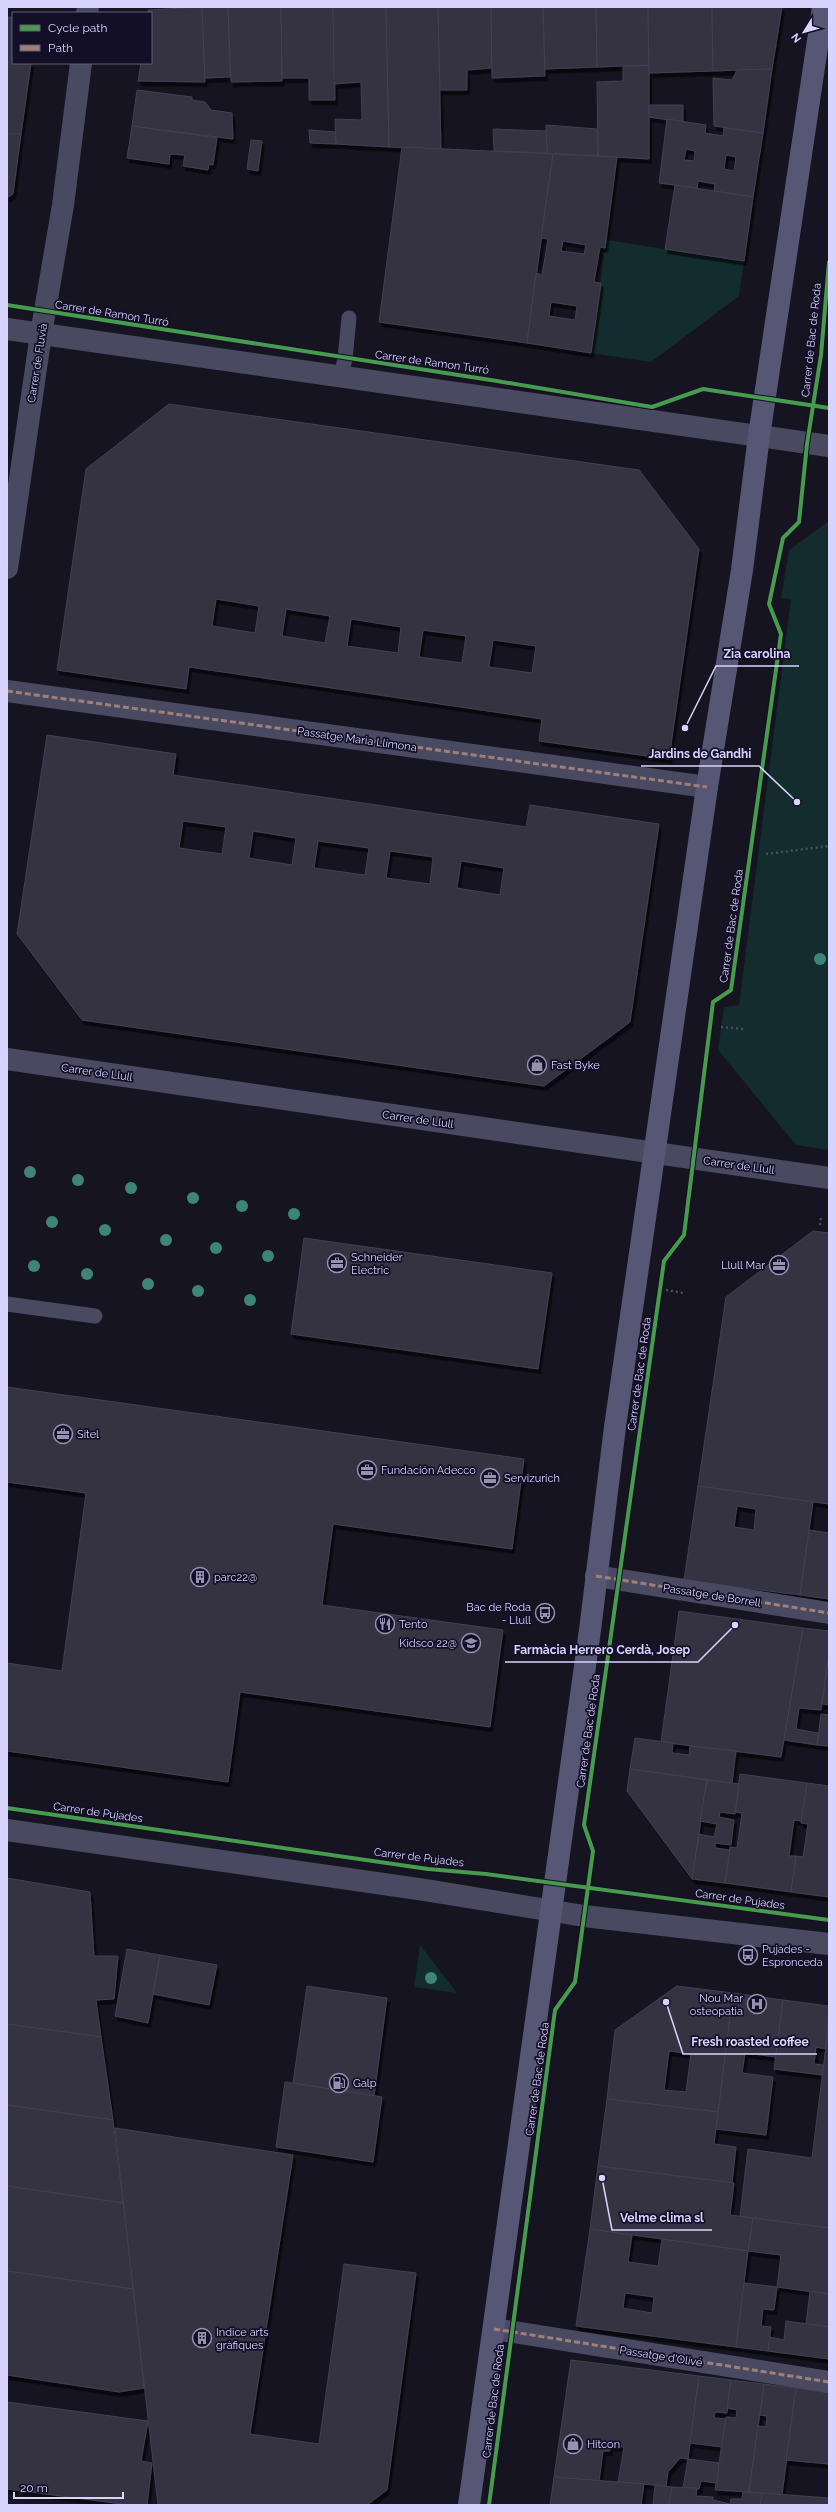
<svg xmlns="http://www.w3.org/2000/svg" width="836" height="2512" font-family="Raleway,sans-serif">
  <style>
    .green { fill: #132c2d }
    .building { fill: #343243; stroke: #433f54; fill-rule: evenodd; filter: url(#shadow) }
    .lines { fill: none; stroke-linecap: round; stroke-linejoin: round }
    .path { stroke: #44505f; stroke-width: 2.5; stroke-dasharray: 2 3; stroke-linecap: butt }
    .service { stroke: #4a4962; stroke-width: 15 }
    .pedestrian { stroke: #4a4962; stroke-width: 22 }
    .minor { stroke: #4a4962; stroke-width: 22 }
    .tertiary { stroke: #4a4962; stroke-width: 22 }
    .secondary { stroke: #575674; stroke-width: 22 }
    .quiet { stroke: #9e8076; stroke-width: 3; stroke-dasharray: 6 3; stroke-linecap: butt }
    .cycleway-casing { stroke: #130f26; stroke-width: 6 }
    .cycleway { stroke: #469c4c; stroke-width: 4 }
    .tree { fill: #3e8478 }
    .labels { text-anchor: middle; stroke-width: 3.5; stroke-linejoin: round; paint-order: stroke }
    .street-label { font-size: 11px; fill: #d9d4ff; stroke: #130f26 }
    .poi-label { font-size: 11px; fill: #d9d4ff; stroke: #130f26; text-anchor: start }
    .leader { fill: none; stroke: #d9d4ff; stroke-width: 1.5 }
    .callout-dot { fill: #d9d4ff; stroke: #130f26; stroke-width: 1.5 }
    .callout-label { font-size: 12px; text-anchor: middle; font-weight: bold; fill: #d9d4ff; stroke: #130f26; stroke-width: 3.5; stroke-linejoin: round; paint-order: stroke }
  </style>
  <defs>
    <filter id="shadow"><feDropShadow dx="2.5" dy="4.5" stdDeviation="0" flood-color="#0009"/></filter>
  </defs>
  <rect width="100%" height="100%" fill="#161421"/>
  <g class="green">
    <polygon points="606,240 744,261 739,296 651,362 591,353"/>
    <polygon points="829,521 829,1150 796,1145 718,1050 724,1007 739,1005 791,599 781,598 789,550"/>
    <polygon points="420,1945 457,1993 414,1987"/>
  </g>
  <g class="building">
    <polygon points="202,7 205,82 138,81 141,63 151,63 151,13 148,13 148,10"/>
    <polygon points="202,7 228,7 230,77 205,78"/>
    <polygon points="228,7 281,7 282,81 231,82"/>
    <polygon points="281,7 333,7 335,100 309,100 309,78 282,78"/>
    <polygon points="333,7 386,7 389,147 336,144 335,119 362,120 361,82 334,84"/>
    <polygon points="386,7 438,7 441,149 389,147"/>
    <polygon points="438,7 491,7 492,68 467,70 467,90 440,90"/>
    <polygon points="491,7 543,7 545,76 492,78"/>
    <polygon points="543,7 596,7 597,67 545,69"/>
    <polygon points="596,7 648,7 649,65 597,67"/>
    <polygon points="648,7 712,7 713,71 649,73"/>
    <polygon points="712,7 782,7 772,69 713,71"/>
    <polygon points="7,17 13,17 13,63 31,63 21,134 7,134"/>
    <polygon points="649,65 649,159 598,156 597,82 623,81 623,67"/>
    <polygon points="772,69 763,133 714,126 713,78 732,80 737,70"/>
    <polygon points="137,90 192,97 192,100 205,102 211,110 232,113 233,139 132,126"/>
    <polygon points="649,105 683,105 683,122 649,117"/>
    <path d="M667,119L706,125L705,133L723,136L724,128L763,133L753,197L714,191L715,184L698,181L697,188L659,183ZM686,149L695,151L694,161L684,160ZM726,155L736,157L734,171L724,169Z"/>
    <polygon points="546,125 597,129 598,156 547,153"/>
    <polygon points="132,126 217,138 213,165 209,164 208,170 183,166 185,155 170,154 169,164 127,158"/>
    <polygon points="493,129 546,131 547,153 494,151"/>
    <polygon points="309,130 335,132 336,144 310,143"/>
    <polygon points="7,134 21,134 13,194 7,198"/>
    <polygon points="251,140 262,141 258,171 247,169"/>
    <polygon points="402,147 553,154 527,343 379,322"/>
    <path d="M553,154L617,157L605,248L600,247L594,282L601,283L591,353L527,343L536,273L542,275L548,239L541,238ZM563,241L586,245L584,254L561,251ZM551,302L577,306L575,320L549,316Z"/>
    <polygon points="675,185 753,197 744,261 665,249"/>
    <path d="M169,404L639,470L699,549L669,759L539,741L542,719L189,667L186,689L57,670L86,469ZM216,599L259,606L255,633L212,626ZM286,609L330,616L325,643L282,636ZM351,619L401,627L398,653L347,646ZM423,630L466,636L462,663L419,657ZM493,640L536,646L532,673L489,667Z"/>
    <path d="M47,735L176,754L173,775L526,827L530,805L659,824L630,1022L544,1086L82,1020L17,934ZM183,821L226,827L222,854L179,848ZM253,831L296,838L292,865L249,858ZM318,841L369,848L365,875L314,868ZM390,851L433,857L430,884L386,878ZM461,861L504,868L500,895L457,888Z"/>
    <polygon points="813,1231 829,1233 829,1504 698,1486 726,1297"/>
    <polygon points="304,1238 552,1273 538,1369 291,1334"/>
    <polygon points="7,1387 524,1459 512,1549 333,1524 322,1605 503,1630 490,1727 240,1692 228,1782 7,1751 7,1663 62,1671 86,1493 7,1482"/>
    <path d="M698,1486L813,1502L800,1595L684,1580ZM737,1506L756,1509L754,1530L734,1527Z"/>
    <polygon points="809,1530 829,1533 829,1599 800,1595"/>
    <polygon points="679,1611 803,1628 781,1757 661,1742"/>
    <polygon points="803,1628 829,1631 829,1653 821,1710 799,1708 796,1729 818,1733 817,1745 784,1740"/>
    <polygon points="829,1653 829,1705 822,1704"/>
    <polygon points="821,1714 829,1715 829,1746 817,1745"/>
    <polygon points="635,1738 673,1743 672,1753 689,1755 690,1746 736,1751 732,1783 630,1769"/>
    <polygon points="630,1769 707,1780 692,1879 627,1791"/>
    <polygon points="740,1774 807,1783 802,1821 794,1820 789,1856 796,1856 791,1892 725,1883 730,1847 737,1848 742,1813 735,1812"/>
    <polygon points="707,1780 739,1784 735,1814 720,1812 719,1817 734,1820 731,1845 715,1843 715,1848 730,1850 725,1883 692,1879 699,1834 714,1837 717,1824 700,1821"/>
    <polygon points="807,1783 829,1786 829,1897 791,1892 796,1856 803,1857 808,1824 801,1823"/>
    <polygon points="7,1878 90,1892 94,1956 118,1956 114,1999 96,2000 101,2037 7,2024"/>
    <polygon points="127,1949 160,1955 148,2023 115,2016"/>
    <polygon points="160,1955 217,1965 209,2005 153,1994"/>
    <polygon points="307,1986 387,1998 374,2096 293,2083"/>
    <path d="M677,1986L733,1993L718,2112L607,2099L615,2030ZM669,2051L691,2054L686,2092L664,2090Z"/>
    <polygon points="733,1993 783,2000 776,2057 745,2053 742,2073 773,2077 766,2135 716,2129"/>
    <polygon points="783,2000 829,2006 826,2049 816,2047 814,2064 823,2065 822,2075 774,2069"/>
    <polygon points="829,2022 829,2228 740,2216 748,2149 812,2158"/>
    <polygon points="7,2024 101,2037 113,2120 7,2105"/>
    <polygon points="285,2082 382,2097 373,2162 276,2147"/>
    <polygon points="607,2099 718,2112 714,2144 736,2147 732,2183 598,2166"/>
    <polygon points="7,2105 113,2120 123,2203 7,2186"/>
    <polygon points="115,2128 293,2155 250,2434 319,2444 344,2264 416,2273 387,2490 367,2505 158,2505"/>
    <polygon points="598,2166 734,2183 730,2215 753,2218 748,2251 590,2229"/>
    <polygon points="7,2186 123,2203 133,2289 7,2271"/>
    <polygon points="753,2218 829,2228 829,2294 777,2287 781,2255 748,2251"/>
    <path d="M590,2229L632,2235L628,2262L658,2266L662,2239L748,2251L736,2347L576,2326ZM625,2293L654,2297L652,2313L623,2308Z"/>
    <polygon points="7,2271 133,2289 144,2388 119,2392 7,2375"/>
    <polygon points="744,2283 777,2287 774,2310 763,2309 761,2326 771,2327 768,2351 736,2347"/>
    <polygon points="810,2291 829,2294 829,2327 806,2324"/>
    <polygon points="786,2321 829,2327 829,2359 768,2351 770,2337 784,2340"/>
    <polygon points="571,2360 699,2376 688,2459 680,2458 668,2472 666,2486 618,2482 624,2447 610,2446 610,2451 603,2451 599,2481 554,2477"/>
    <polygon points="699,2376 731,2380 727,2413 715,2412 714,2418 726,2419 722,2447 690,2443"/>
    <polygon points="731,2380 764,2384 749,2492 715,2490 726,2417 736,2418 737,2410 727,2408"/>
    <polygon points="764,2384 796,2388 782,2495 749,2492 758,2426 766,2427 767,2416 760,2415"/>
    <polygon points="796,2388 829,2393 829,2464 786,2460"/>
    <polygon points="7,2402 148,2421 141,2461 152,2463 147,2505 130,2505 7,2489"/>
    <polygon points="688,2459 719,2463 717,2483 701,2481 699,2489 683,2487"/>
    <polygon points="554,2477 644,2484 641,2505 550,2505"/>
    <polygon points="655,2485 672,2487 669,2505 653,2505"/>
    <polygon points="672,2487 697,2488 696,2496 713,2497 713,2500 730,2504 731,2499 742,2499 743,2492 762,2493 760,2505 669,2505"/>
    <polygon points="762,2493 829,2498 829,2505 760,2505"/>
  </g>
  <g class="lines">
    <g class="path">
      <polyline points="766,854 829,846"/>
      <polyline points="721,1027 744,1029"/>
      <polyline points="820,1225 821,1217"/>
      <polyline points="666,1290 683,1293"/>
    </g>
    <g class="service">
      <polyline points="341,376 345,359 349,318"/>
      <polyline points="7,1304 95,1316"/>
    </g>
    <polyline class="pedestrian" points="7,691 707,787"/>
    <g class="minor">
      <polyline points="87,13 88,7"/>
      <polyline points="7,329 829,446"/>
      <polyline points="7,568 41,334 63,205 81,63"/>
      <polyline points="596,1576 829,1613"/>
      <polyline points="7,1830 425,1890 584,1916 829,1944"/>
      <polyline points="494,2329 829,2382"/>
    </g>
    <polyline class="tertiary" points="7,1059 829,1178"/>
    <polyline class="secondary" points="469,2505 590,1630 615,1427 707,787 742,570 759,436 823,7"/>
    <g class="quiet">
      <polyline points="7,691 707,787"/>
      <polyline points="596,1576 829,1613"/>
      <polyline points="494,2329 829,2382"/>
    </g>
    <defs>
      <g id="cycleway">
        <polyline points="7,305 497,381 652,407 703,389 829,408"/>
        <polyline points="7,1808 428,1869 486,1874 829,1920"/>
        <polyline points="489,2505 555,2010 575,1982 593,1851 584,1825 664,1261 684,1235 713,1002 731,990 781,634 769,604 783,538 799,522 807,444 821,355 829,262"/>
      </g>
    </defs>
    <use href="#cycleway" class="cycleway-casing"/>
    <use href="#cycleway" class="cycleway"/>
  </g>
  <g class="tree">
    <circle cx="820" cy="959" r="6"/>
    <circle cx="30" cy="1172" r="6"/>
    <circle cx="78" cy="1180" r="6"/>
    <circle cx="131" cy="1188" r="6"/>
    <circle cx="193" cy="1198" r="6"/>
    <circle cx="242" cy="1206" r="6"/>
    <circle cx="294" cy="1214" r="6"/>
    <circle cx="52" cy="1222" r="6"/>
    <circle cx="105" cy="1230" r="6"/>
    <circle cx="166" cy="1240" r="6"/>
    <circle cx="216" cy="1248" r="6"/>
    <circle cx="268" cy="1256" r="6"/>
    <circle cx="34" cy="1266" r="6"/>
    <circle cx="87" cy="1274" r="6"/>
    <circle cx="148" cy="1284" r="6"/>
    <circle cx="198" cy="1291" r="6"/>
    <circle cx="250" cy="1300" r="6"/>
    <circle cx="431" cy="1978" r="6"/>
  </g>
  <defs>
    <symbol id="shop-ring" viewBox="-11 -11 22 22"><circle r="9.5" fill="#130f26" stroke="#9591b1" stroke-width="1.5"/><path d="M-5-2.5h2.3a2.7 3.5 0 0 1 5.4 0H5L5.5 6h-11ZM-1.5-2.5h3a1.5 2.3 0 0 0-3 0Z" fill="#9591b1"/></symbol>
    <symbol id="office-ring" viewBox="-11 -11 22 22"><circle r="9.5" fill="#130f26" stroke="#9591b1" stroke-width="1.5"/><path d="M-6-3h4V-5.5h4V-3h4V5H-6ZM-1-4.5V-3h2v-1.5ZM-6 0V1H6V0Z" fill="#9591b1"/></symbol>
    <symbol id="building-ring" viewBox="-11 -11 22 22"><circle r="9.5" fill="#130f26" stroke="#9591b1" stroke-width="1.5"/><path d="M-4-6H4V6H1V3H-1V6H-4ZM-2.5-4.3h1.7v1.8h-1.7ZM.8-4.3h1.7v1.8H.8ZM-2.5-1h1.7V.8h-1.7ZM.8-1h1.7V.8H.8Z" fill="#9591b1"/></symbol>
    <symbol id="bus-ring" viewBox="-11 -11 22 22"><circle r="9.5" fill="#130f26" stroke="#9591b1" stroke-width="1.5"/><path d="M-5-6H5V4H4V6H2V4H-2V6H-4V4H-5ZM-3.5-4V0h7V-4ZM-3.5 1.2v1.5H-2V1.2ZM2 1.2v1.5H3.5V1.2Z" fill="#9591b1"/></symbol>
    <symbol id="restaurant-ring" viewBox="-11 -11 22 22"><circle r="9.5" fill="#130f26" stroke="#9591b1" stroke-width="1.5"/><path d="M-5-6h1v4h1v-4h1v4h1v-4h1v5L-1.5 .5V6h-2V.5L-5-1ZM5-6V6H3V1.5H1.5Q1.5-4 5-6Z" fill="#9591b1"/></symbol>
    <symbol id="school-ring" viewBox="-11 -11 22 22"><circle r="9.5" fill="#130f26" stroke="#9591b1" stroke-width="1.5"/><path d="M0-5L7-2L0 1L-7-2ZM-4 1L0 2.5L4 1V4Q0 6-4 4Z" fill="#9591b1"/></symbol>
    <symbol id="hospital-ring" viewBox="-11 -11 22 22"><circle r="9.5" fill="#130f26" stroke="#9591b1" stroke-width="1.5"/><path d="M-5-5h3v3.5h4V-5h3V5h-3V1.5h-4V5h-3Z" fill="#9591b1"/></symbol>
    <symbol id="fuel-ring" viewBox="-11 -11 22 22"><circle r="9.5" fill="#130f26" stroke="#9591b1" stroke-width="1.5"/><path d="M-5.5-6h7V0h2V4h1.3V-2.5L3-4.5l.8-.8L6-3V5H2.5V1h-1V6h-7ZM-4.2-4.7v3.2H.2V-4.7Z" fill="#9591b1"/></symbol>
  </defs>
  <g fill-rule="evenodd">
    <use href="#shop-ring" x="526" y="1054" width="22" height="22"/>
    <use href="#office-ring" x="326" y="1252" width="22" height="22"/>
    <use href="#office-ring" x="768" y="1254" width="22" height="22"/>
    <use href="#office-ring" x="52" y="1423" width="22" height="22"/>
    <use href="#office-ring" x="356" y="1459" width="22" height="22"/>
    <use href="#office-ring" x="479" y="1467" width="22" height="22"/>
    <use href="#building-ring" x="189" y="1566" width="22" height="22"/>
    <use href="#bus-ring" x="534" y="1602" width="22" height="22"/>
    <use href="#restaurant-ring" x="374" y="1613" width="22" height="22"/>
    <use href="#school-ring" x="460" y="1632" width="22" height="22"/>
    <use href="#bus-ring" x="737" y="1944" width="22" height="22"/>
    <use href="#hospital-ring" x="746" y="1993" width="22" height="22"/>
    <use href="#fuel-ring" x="328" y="2072" width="22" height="22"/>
    <use href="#building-ring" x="191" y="2327" width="22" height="22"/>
    <use href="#shop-ring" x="562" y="2433" width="22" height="22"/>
  </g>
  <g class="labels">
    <g class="street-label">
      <text transform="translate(112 313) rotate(9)" y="4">Carrer de Ramon Turró</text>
      <text transform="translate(811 340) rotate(-84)" y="4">Carrer de Bac de Roda</text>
      <text transform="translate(432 362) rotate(8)" y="4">Carrer de Ramon Turró</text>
      <text transform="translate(37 363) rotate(-81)" y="4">Carrer de Fluvià</text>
      <text transform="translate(357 739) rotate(8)" y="4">Passatge Maria Llimona</text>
      <text transform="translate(731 926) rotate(-82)" y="4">Carrer de Bac de Roda</text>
      <text transform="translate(97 1072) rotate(8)" y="4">Carrer de Llull</text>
      <text transform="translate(418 1119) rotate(8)" y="4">Carrer de Llull</text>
      <text transform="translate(739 1165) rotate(8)" y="4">Carrer de Llull</text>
      <text transform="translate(639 1374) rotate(-82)" y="4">Carrer de Bac de Roda</text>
      <text transform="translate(712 1595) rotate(9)" y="4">Passatge de Borrell</text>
      <text transform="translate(588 1731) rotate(-82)" y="4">Carrer de Bac de Roda</text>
      <text transform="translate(98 1812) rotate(8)" y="4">Carrer de Pujades</text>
      <text transform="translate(419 1857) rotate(7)" y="4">Carrer de Pujades</text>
      <text transform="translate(740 1899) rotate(8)" y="4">Carrer de Pujades</text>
      <text transform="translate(537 2079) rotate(-82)" y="4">Carrer de Bac de Roda</text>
      <text transform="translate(661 2356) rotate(9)" y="4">Passatge d'Olivé</text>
      <text transform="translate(493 2401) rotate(-83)" y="4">Carrer de Bac de Roda</text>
    </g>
    <g class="poi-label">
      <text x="551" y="1069">Fast Byke</text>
      <text x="351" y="1261">Schneider<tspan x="351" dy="13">Electric</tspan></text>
      <text x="765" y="1269" text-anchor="end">Llull Mar</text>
      <text x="77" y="1438">Sitel</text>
      <text x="381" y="1474">Fundación Adecco</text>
      <text x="504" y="1482">Servizurich</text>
      <text x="214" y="1581">parc22@</text>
      <text x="531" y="1611" text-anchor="end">Bac de Roda<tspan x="531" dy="13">- Llull</tspan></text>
      <text x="399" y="1628">Tento</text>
      <text x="457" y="1647" text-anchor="end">Kidsco 22@</text>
      <text x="762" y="1953">Pujades -<tspan x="762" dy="13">Espronceda</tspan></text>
      <text x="743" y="2002" text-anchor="end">Nou Mar<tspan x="743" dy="13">osteopatia</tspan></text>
      <text x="353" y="2087">Galp</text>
      <text x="216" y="2336">Indice arts<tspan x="216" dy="13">gràfiques</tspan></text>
      <text x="587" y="2448">Hitcon</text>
    </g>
  </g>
  <path class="leader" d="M685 728L716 666H799M797 802L759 766H641M735 1625L698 1662H505M666 2002L683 2054H817M602 2178L612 2230H712"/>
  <g class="callout-dot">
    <circle cx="685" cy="728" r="4"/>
    <circle cx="797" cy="802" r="4"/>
    <circle cx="735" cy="1625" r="4"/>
    <circle cx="666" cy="2002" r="4"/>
    <circle cx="602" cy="2178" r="4"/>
  </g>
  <g class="callout-label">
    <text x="757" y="658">Zia carolina</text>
    <text x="700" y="758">Jardins de Gandhi</text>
    <text x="602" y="1654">Farmàcia Herrero Cerdà, Josep</text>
    <text x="750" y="2046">Fresh roasted coffee</text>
    <text x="662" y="2222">Velme clima sl</text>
  </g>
  <rect width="836" height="2512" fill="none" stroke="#d9d4ff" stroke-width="16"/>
  <rect x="12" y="12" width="140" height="52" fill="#130f26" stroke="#625e7d"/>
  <rect x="20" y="25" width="20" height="6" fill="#469c4c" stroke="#625e7d"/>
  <text x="48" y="32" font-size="12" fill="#d9d4ff">Cycle path</text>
  <rect x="20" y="45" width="20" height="6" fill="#9e8076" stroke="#625e7d"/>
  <text x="48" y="52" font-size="12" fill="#d9d4ff">Path</text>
  <g transform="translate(804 32) rotate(233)" stroke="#130f26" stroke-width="3" paint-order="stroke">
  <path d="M0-3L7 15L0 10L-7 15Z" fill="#d9d4ff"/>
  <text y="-6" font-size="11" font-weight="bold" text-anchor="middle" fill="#d9d4ff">N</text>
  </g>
  <path d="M14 2492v6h109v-6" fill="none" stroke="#d9d4ff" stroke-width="2"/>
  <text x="20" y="2492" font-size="12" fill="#d9d4ff" stroke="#130f26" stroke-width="3" paint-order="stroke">20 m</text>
</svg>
